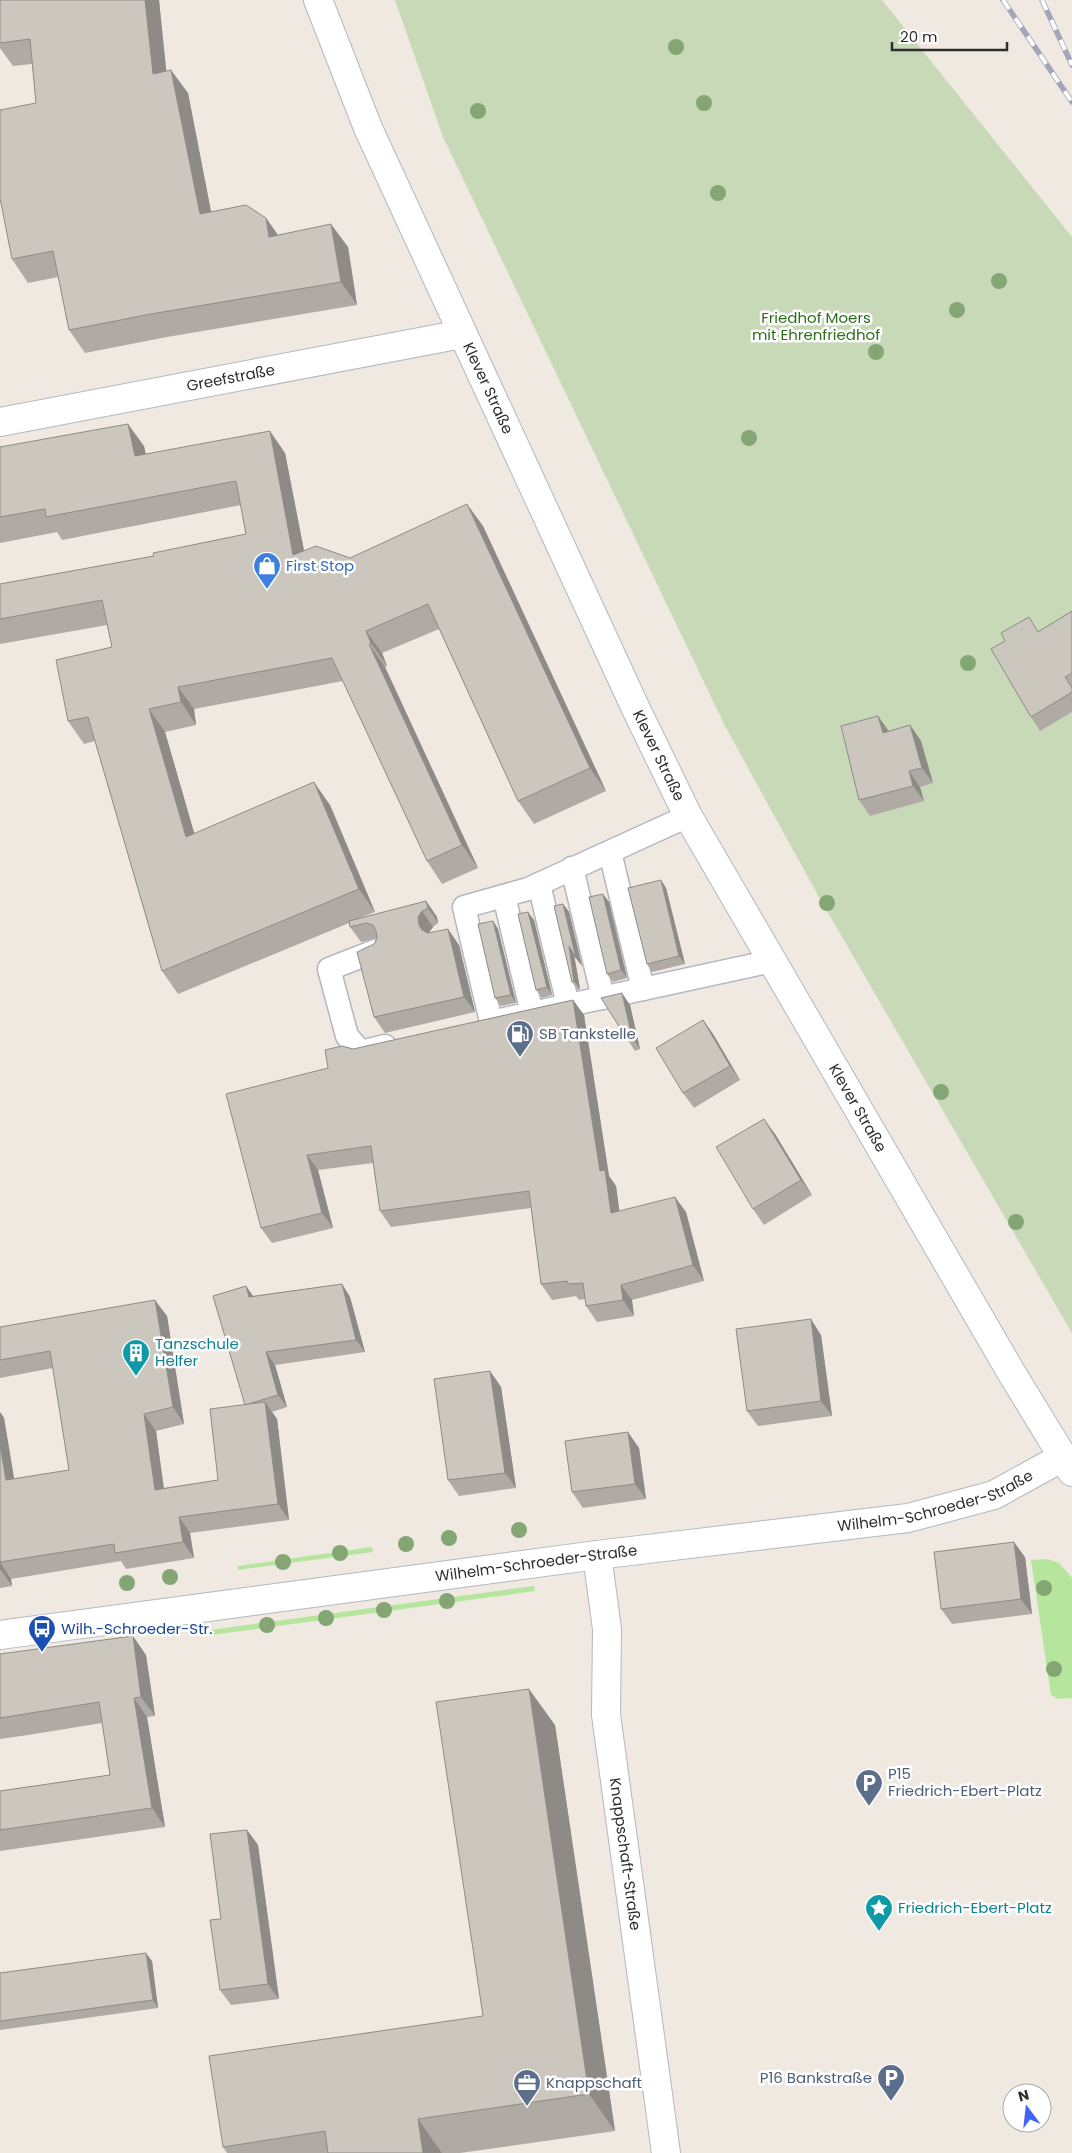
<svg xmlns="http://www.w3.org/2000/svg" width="1072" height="2153" font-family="Poppins,sans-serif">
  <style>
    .green { fill: #b6e59e }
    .cemetery { fill: #c8d9b8 }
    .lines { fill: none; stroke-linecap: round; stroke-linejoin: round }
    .lane-casing { stroke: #b4b7c1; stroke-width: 25 }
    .street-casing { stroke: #b4b7c1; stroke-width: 30 }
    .secondary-casing { stroke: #b4b7c1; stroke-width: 30 }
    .lane { stroke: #fff; stroke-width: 22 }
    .street { stroke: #fff; stroke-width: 28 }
    .secondary { stroke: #fff; stroke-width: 28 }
    .rail-casing { stroke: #a3a6b8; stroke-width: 5.5 }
    .rail { stroke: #fff; stroke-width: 4; stroke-dasharray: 11; stroke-linecap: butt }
    .tree { fill: #84a574 }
    .wall { fill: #afaba4 }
    .shaded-wall { fill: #8e8b86 }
    .building { fill: #cbc7bf; stroke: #8e8b86 }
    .labels { text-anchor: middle; stroke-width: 5; stroke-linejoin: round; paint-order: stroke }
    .park-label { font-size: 15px; fill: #2c6e1b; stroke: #fff }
    .street-label { font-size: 15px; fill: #2e2e2e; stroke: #fff }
    .shop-label { font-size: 15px; fill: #366cbe; stroke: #fff; text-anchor: start }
    .service-label { font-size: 15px; fill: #4e5e75; stroke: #fff; text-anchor: start }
    .culture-label { font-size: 15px; fill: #0d838f; stroke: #fff; text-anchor: start }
    .transit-label { font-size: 15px; fill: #164399; stroke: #fff; text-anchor: start }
  </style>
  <rect width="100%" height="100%" fill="#efe9e1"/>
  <g class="green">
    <polygon points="372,1547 373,1552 238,1570 238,1566"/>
    <polygon points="1047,1559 1059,1563 1072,1578 1072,1698 1058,1699 1051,1695 1031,1560"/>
    <polygon points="534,1586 535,1591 211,1635 210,1630"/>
  </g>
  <polygon class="cemetery" points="395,0 882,0 1072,237 1072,1333 820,899 725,726 443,137"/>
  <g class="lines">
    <defs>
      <g id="lane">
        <polyline points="688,816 528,889 464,907 491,1022 772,961"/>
        <polyline points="610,852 643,989"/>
        <polyline points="572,868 603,998"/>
        <polyline points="539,884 568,1005"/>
        <polyline points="504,896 532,1013"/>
        <polyline points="375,951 329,969 347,1036 361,1052 385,1046"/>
      </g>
      <g id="street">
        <path id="s1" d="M0,422L462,334"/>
        <path id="s2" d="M597,1555L607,1629L606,1715L666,2153"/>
      </g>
      <g id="secondary">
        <path id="s3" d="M318,0L368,128L636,709L688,816L1011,1372L1072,1472"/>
        <path id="s4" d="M0,1635L597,1555L908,1518L994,1495L1063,1457"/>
      </g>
    </defs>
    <use href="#lane" class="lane-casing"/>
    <use href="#street" class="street-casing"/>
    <use href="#secondary" class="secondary-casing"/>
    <use href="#lane" class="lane"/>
    <use href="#street" class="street"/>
    <use href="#secondary" class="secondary"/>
    <defs>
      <g id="rail">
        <polyline points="1003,0 1072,102"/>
        <polyline points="1042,0 1072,65"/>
      </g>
    </defs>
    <use href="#rail" class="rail-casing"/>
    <use href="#rail" class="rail"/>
  </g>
  <g class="tree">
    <circle cx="676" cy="47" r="8"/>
    <circle cx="704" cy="103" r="8"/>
    <circle cx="478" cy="111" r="8"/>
    <circle cx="718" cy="193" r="8"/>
    <circle cx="999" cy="281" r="8"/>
    <circle cx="957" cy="310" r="8"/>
    <circle cx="876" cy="352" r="8"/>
    <circle cx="749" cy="438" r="8"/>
    <circle cx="968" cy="663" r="8"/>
    <circle cx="827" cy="903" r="8"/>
    <circle cx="941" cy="1092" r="8"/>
    <circle cx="1016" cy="1222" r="8"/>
    <circle cx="519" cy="1530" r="8"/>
    <circle cx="449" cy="1538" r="8"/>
    <circle cx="406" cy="1544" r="8"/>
    <circle cx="340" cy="1553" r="8"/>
    <circle cx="283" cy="1562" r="8"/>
    <circle cx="170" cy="1577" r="8"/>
    <circle cx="127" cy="1583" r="8"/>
    <circle cx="1044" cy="1588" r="8"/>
    <circle cx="447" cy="1601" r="8"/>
    <circle cx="384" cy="1610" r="8"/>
    <circle cx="326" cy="1618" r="8"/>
    <circle cx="267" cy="1625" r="8"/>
    <circle cx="1054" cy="1669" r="8"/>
  </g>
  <g class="wall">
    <polygon points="0,0 159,0 166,71 188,93 211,212 266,218 278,235 348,247 357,305 167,337 85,353 69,330 58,277 28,283 12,259 36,103 32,64 13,66 0,48"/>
    <polygon points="0,445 1,447 144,446 146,454 285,453 304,550 350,558 483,526 606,791 534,824 518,801 439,629 382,653 387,666 385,667 478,868 442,884 427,861 343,681 194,709 196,725 165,732 194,834 330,805 375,912 357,919 426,901 437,917 438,923 433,927 429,933 459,945 475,1012 385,1033 374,1017 374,944 377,938 361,942 350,927 349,923 178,994 162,971 95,741 84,744 68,721 112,647 107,625 0,644 0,584 154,556 246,534 241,505 62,540 57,532 0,543"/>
    <polygon points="1072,611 1072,712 1040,731 1031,717 1039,631"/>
    <polygon points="878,716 889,731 910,725 921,741 933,783 920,787 924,801 870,816 859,800"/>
    <polygon points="661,880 666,888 685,964 652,972 647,964"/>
    <polygon points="609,902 627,978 613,982 607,974"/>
    <polygon points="563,904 569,912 582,966 574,955 580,989 578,990 572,982"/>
    <polygon points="534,920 552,995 542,998 536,990"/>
    <polygon points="493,921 498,929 516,1003 501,1006 495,998"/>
    <polygon points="573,1000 584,1015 609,1176 616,1186 619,1211 686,1212 704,1281 632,1300 634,1316 597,1322 586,1306 585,1299 579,1300 576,1296 552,1300 541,1284 531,1208 391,1227 380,1211 373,1163 318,1170 333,1228 272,1243 261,1228 328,1068 353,1049"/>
    <polygon points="630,1005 640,1049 635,1051 627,1039"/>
    <polygon points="703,1020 713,1034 740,1080 694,1108 683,1093"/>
    <polygon points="775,1134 812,1195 764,1225 753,1209"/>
    <polygon points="342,1284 350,1297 365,1352 275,1365 287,1407 272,1412 277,1419 289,1520 190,1533 194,1558 126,1569 121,1561 11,1579 12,1586 0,1588 0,1412 4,1418 14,1479 69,1470 53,1368 0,1378 0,1327 167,1316 184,1424 156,1431 164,1488 218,1480 245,1405 246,1286 253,1296"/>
    <polygon points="821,1335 832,1416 758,1426 747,1411"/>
    <polygon points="490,1371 501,1387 516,1488 459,1496 448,1480"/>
    <polygon points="639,1448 646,1499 583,1508 572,1492"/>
    <polygon points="1025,1557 1032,1614 952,1624 941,1609"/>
    <polygon points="0,1654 146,1655 155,1716 147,1717 165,1827 0,1851 0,1791 110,1775 102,1723 28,1735 0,1739"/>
    <polygon points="555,1725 615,2131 460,2153 227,2153 223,2147 483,2016"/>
    <polygon points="247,1830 258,1845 279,1999 231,2005 220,1990 221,1919"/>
    <polygon points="152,1961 158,2008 0,2030 0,1973"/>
  </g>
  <g class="shaded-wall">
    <polygon points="145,0 159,0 169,97 153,74"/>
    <polygon points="171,70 188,93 216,237 200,214"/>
    <polygon points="266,218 282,241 269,237"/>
    <polygon points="331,224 348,247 357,305 341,282"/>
    <polygon points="128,424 144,446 150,479 135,456"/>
    <polygon points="270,431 285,453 309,577 293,555"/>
    <polygon points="467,504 483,526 606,791 590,768"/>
    <polygon points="366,631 382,653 387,666 371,643"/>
    <polygon points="369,644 385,667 478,868 462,845"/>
    <polygon points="178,687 194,709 196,725 181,702"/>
    <polygon points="149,709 165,732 202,860 186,837"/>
    <polygon points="878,716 889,732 883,733"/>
    <polygon points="910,725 921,741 933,783 922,768"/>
    <polygon points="909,771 920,787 924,801 913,786"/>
    <polygon points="314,782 330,805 375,912 359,889"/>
    <polygon points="661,880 666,888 685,964 679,956"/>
    <polygon points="603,894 609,902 627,978 621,970"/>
    <polygon points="426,901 437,917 438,923 428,908"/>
    <polygon points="563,904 569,912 582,966 576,958"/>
    <polygon points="422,911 433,927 429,932 430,940 419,925 418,917"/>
    <polygon points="528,912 534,920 552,995 547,987"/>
    <polygon points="493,921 498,929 516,1003 511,995"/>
    <polygon points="448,929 459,945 475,1012 464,997"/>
    <polygon points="569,946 574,954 580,989 574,981"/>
    <polygon points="622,993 630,1005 640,1049 632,1037"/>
    <polygon points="573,1000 584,1015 609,1176 616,1186 622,1229 611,1213 600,1171"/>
    <polygon points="703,1020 713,1034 740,1080 730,1066"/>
    <polygon points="764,1119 775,1134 812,1195 801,1180"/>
    <polygon points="307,1155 318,1170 333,1228 322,1213"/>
    <polygon points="675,1197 686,1212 704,1281 693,1265"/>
    <polygon points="342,1284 350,1297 365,1352 356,1340"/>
    <polygon points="621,1285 632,1300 634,1316 623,1300"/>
    <polygon points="246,1286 255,1299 249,1297"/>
    <polygon points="155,1300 167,1316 184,1424 173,1407"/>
    <polygon points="811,1319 821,1335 832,1416 821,1401"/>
    <polygon points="266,1352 275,1365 287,1407 278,1395"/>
    <polygon points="490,1371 501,1387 516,1488 505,1473"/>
    <polygon points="265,1402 277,1419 289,1520 278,1504"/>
    <polygon points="0,1412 4,1418 17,1496 6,1480 0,1445"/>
    <polygon points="144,1414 156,1431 166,1506 155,1490"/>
    <polygon points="628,1432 639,1448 646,1499 635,1484"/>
    <polygon points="179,1517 190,1533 194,1558 183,1542"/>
    <polygon points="1014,1542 1025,1557 1032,1614 1021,1599"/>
    <polygon points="0,1562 11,1579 12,1586 1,1570"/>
    <polygon points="133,1636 146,1655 155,1716 141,1697"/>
    <polygon points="529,1689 555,1725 615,2131 589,2094"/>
    <polygon points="134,1698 147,1717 165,1827 152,1808"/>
    <polygon points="247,1830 258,1845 279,1999 268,1984"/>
    <polygon points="146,1953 152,1961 158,2008 153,2000"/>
    <polygon points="418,2119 442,2153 423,2153"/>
  </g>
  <g class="building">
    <polygon points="0,0 145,0 153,74 171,70 200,214 246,205 266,218 269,237 331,224 341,282 151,314 69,330 53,251 12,259 0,198 0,110 36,103 30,39 0,43"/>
    <polygon points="128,424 135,456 270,431 293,555 316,546 350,558 467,504 590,768 518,801 428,604 366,631 371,643 369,644 462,845 427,861 332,658 178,687 181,702 149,709 186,837 314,782 359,889 162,971 88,717 68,721 56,660 112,647 102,600 0,619 0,584 154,556 153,553 246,534 236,481 46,517 45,509 0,517 0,447"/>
    <polygon points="1072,611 1072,673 1065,677 1072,688 1072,692 1031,717 991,649 1005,641 1001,633 1029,617 1038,632"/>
    <polygon points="878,716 883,733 910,725 922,768 909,771 913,786 859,800 841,726"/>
    <polygon points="661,880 679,956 647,964 628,888"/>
    <polygon points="603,894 621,970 607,974 589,897"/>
    <polygon points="426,901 428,908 422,911 418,917 419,925 422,930 428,933 448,929 464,997 374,1017 357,952 374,944 377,938 376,931 373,925 366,923 350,927 349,921"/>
    <polygon points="563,904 576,958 569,946 574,981 572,982 554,906"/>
    <polygon points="528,912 547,987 536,990 518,914"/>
    <polygon points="493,921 511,995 495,998 478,924"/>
    <polygon points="622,993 632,1037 627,1039 601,998"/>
    <polygon points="573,1000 600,1171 605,1170 611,1213 675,1197 693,1265 621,1285 623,1300 586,1306 583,1283 568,1284 567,1281 541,1284 529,1191 380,1211 371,1146 307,1155 322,1213 261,1228 226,1094 328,1068 325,1050 342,1046 353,1049"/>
    <polygon points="703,1020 730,1066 683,1093 656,1048"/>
    <polygon points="764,1119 801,1180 753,1209 716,1147"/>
    <polygon points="342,1284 356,1340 266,1352 278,1395 245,1405 213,1296 246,1286 249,1297"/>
    <polygon points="155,1300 173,1407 144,1414 155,1490 218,1480 210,1409 265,1402 278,1504 179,1517 183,1542 115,1553 114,1544 0,1562 1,1570 0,1570 0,1445 6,1480 69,1470 50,1351 0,1360 0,1327"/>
    <polygon points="811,1319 821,1401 747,1411 736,1329"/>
    <polygon points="490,1371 505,1473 448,1480 434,1379"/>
    <polygon points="628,1432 635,1484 572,1492 565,1441"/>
    <polygon points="1014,1542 1021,1599 941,1609 934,1552"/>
    <polygon points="133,1636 141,1697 134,1698 152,1808 0,1830 0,1791 110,1775 99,1702 0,1718 0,1654"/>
    <polygon points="529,1689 589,2094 418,2119 423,2153 328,2153 325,2131 223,2147 209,2056 483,2016 436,1702"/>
    <polygon points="247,1830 268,1984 220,1990 210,1920 221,1919 210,1834"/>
    <polygon points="146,1953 153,2000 0,2021 0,1973"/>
  </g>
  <defs>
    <symbol id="shop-pin" viewBox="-11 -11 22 30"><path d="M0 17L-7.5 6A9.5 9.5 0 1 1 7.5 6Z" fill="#3f7fe0" stroke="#fff"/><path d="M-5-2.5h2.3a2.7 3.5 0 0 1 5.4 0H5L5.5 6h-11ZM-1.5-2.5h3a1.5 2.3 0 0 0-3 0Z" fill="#fff"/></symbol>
    <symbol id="fuel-pin" viewBox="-11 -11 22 30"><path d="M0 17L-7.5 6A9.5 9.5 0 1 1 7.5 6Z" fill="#5c6f8a" stroke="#fff"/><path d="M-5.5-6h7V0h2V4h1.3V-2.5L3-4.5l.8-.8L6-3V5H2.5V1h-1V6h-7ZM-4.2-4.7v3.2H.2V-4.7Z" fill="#fff"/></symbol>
    <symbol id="building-pin" viewBox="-11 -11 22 30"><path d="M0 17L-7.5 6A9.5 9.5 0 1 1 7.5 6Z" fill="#0f9aa8" stroke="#fff"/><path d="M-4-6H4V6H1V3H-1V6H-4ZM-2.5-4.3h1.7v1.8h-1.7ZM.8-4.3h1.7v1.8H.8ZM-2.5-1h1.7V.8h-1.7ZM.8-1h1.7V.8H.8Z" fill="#fff"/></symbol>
    <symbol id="bus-pin" viewBox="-11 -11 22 30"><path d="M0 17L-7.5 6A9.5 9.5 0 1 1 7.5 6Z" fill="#1a4fb4" stroke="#fff"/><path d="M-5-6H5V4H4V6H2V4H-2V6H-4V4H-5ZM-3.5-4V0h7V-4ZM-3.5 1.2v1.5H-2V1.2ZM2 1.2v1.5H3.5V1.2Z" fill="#fff"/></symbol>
    <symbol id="parking-pin" viewBox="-11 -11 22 30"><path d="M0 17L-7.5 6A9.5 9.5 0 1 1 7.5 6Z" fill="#5c6f8a" stroke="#fff"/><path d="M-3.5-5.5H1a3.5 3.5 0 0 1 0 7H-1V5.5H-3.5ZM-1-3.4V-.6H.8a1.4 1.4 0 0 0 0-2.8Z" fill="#fff"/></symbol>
    <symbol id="sight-pin" viewBox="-11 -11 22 30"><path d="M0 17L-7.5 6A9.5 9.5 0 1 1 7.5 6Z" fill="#0f9aa8" stroke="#fff"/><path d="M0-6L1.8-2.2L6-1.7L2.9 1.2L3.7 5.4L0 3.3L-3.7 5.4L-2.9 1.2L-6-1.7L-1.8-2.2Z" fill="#fff"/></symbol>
    <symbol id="office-pin" viewBox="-11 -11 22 30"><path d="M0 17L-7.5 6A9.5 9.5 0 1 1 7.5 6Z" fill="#5c6f8a" stroke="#fff"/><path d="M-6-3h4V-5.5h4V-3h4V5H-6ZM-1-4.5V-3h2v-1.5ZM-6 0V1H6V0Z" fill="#fff"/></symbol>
  </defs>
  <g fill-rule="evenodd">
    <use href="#shop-pin" x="251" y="550" width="32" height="43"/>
    <use href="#fuel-pin" x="504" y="1018" width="32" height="43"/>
    <use href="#building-pin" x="120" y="1337" width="32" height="43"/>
    <use href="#bus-pin" x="26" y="1613" width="32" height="43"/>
    <use href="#parking-pin" x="853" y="1767" width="32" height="43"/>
    <use href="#sight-pin" x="863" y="1892" width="32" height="43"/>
    <use href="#parking-pin" x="875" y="2062" width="32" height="43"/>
    <use href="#office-pin" x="511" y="2067" width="32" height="43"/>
  </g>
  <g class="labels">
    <g class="park-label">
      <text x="816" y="323">Friedhof Moers<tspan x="816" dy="17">mit Ehrenfriedhof</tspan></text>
    </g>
    <g class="street-label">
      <text dy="5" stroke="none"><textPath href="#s1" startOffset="235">Greefstraße</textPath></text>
      <text dy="5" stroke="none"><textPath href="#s3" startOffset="424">Klever Straße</textPath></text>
      <text dy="5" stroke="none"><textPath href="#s3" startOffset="829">Klever Straße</textPath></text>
      <text dy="5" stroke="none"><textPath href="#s3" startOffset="1234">Klever Straße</textPath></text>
      <text dy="5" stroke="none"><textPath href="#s4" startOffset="946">Wilhelm-Schroeder-Straße</textPath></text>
      <text dy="5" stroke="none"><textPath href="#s4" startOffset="541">Wilhelm-Schroeder-Straße</textPath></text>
      <text dy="5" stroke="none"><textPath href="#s2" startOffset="301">Knappschaft-Straße</textPath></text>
    </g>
    <g class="shop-label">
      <text x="286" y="571">First Stop</text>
    </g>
    <g class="service-label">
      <text x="539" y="1039">SB Tankstelle</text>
      <text x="888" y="1779">P15<tspan x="888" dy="17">Friedrich-Ebert-Platz</tspan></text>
      <text x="872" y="2083" text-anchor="end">P16 Bankstraße</text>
      <text x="546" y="2088">Knappschaft</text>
    </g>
    <g class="culture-label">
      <text x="155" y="1349">Tanzschule<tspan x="155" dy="17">Helfer</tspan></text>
      <text x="898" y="1913">Friedrich-Ebert-Platz</text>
    </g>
    <g class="transit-label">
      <text x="61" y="1634">Wilh.-Schroeder-Str.</text>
    </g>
  </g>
  <g transform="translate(1027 2108) rotate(345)"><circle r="24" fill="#ffffff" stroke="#ababab"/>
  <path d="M0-4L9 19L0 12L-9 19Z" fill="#4264fb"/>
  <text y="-8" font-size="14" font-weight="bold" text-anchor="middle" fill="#2e2e2e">N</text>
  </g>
  <path d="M892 42v8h115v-8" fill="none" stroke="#2e2e2e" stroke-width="2.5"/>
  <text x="900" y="42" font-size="15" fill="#2e2e2e" stroke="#ffffff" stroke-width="4" paint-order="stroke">20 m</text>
</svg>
